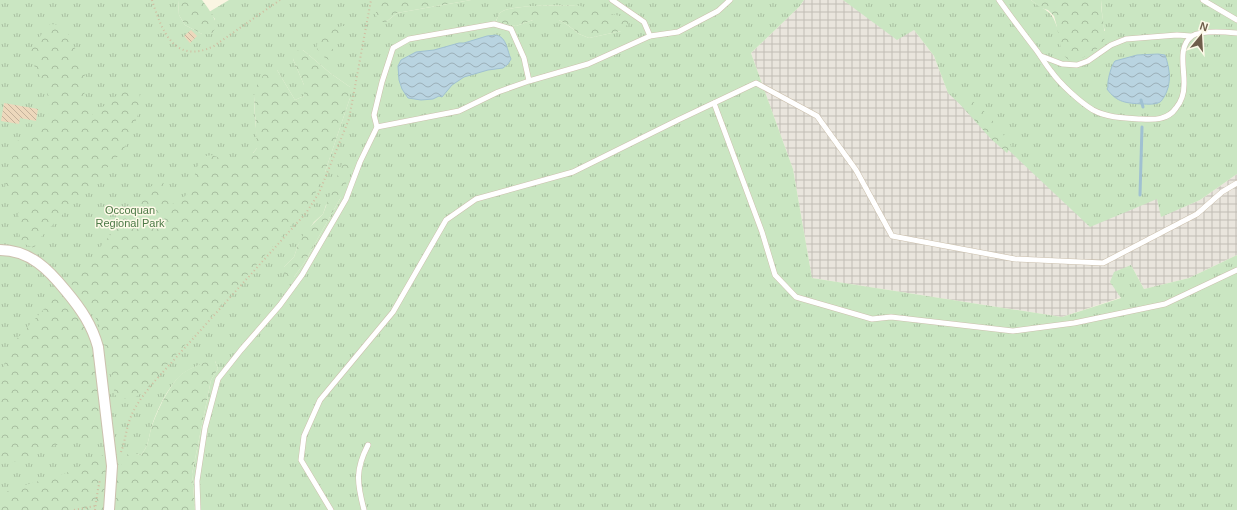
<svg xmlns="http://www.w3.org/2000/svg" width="1237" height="510" font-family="Arial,sans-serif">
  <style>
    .industrial { fill: url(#industrial-grid) }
    .grass { fill: url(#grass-tufts); fill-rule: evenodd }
    .forest { fill: url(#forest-crowns) }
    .water { fill: url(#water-waves); stroke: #a0c1d2 }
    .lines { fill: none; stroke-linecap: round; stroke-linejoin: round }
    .stream { stroke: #a0c1d2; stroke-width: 3 }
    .building { fill: url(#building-back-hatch) }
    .service-casing { stroke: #ccc0ad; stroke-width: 6 }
    .minor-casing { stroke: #ccc0ad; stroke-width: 12 }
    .path { stroke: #d1bca0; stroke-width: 2; stroke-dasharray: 1 3; stroke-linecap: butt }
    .service { stroke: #fff; stroke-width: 5 }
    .minor { stroke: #fff; stroke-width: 10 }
    .labels { text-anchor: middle; stroke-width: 3; stroke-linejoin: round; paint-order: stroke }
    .park-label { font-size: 11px; fill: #4d7a47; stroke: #fdf9e8 }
  </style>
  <defs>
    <pattern id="industrial-grid" width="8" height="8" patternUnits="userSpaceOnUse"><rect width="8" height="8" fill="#e9e5dd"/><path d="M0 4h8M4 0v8" fill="none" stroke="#c1bdb5"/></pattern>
    <pattern id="grass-tufts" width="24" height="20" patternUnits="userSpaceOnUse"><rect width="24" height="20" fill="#cae6c2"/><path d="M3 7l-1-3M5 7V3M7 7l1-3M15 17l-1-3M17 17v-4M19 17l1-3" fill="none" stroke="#a8bea0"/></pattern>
    <pattern id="forest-crowns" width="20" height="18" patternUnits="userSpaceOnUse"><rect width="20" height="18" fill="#cae6c2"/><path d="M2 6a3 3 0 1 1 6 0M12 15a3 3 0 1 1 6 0" fill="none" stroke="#a8bea0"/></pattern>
    <pattern id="water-waves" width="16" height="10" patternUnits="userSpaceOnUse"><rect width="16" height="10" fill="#b9d4e1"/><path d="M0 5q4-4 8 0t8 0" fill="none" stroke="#9bafb8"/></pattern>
    <pattern id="building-back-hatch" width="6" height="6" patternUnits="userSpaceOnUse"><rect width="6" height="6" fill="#edd8bc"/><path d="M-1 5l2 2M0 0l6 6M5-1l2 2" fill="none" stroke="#c4b29b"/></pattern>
  </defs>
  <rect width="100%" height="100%" fill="#faf5e2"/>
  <polygon class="industrial" points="804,0 843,0 858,10 914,30 934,56 948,93 1158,199 1161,216 1200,200 1237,174 1237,255 1189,278 1144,289 1131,265 1122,297 1062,317 812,278 793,169 751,53 799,7"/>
  <g class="grass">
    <path d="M0,0H178L179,15L185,25L202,34H212L215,19L209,12L229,0H381L379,1L381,22H386L397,13L471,0H804L799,7L751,53L793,169L812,278L1062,317L1121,298L1110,282L1114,272L1131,265L1144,289L1189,278L1237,255V510H195L192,474L211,380L218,369L215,361C207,361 188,369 181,375C168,387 156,411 151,429C148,440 149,445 141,455L129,453L121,510L0,507ZM576,5L621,31L589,38L579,34L569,26L559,20H533L516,26L496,21C497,19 499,14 500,13C509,4 562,6 576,5ZM303,50L330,73L350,87V98L325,172L253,153L257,148V138L255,119L254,96L277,70L295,100L304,96V85L293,59ZM341,197L304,263L294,277L284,267L294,257L298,245L314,222L323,214L326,205Z"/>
    <path d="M843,0H1031C1045,12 1051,8 1057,27L1105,31L1103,24L1101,0H1237V174L1200,200L1161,217L1157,199L1090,227L948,93L934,56L914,30L897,40Z"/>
  </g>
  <g class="forest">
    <path d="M178,0H202C206,5 217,20 216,25C216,28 213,31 212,34H202L185,25L179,15Z"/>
    <polygon points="379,0 471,0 397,13 386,22 381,22 376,16 376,6"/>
    <path d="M1031,0H1101C1101,16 1106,28 1104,44L1084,57L1070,61L1062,54L1057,27L1054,16L1048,10L1041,8Z"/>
    <path d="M576,5L620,16L628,19L629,23L621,31L589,38L579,34L569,26L559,20H533L516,26L496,22C497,19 498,15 500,13C508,4 562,6 576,5Z"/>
    <path d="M50,24L62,25L68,34L85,69L84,107L93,115L121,92L139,91L141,104L134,127L123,151L41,237L34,248L20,242L18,204L8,198L4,192L6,182L12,172V158L16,142L48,119C54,96 39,75 28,55C35,45 41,33 50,24Z"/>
    <path d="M344,26L348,29L344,38L331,40V47L336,54L337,60L331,61L325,58L317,49C316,34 331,27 344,26Z"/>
    <path d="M303,50L330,73L350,87V98L325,172L314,196L290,227L143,392L134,398L120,399L115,395L102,333L95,316L70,283L160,176C165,183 165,193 169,202L175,204L190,192L197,167L205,156L213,155L236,166L247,161L257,148L254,96L257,85L267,69L277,70L295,100L304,96V85L293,59L295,51Z"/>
    <path d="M960,96C979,99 1001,131 1011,146L1007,153L991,139L958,102Z"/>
    <polygon points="349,159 354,163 341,197 304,263 294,277 288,277 282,272 284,267 294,257 298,245 304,233 323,214 343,161"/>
    <path d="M55,297L63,299L85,322L91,337L102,431C92,441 79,437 67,441C45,448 23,463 0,464V377L12,344Z"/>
    <path d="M208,361H215L218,369L211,380L192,474L195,510H0V495L12,489L66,473L103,455L121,465L129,452L141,455C149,445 148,440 151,429C156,413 170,383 183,373C190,368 199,365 208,361Z"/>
  </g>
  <g class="water">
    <path d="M496,35C507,37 507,51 511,59L508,64L503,68L488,70L464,77L452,85L442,97L439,96L433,99L421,100L408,98L402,89L399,80L398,66L401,60L416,52L434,50L459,43H464L487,36Z"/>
    <path d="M1158,54L1165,55C1170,69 1172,84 1164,97C1163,98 1162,101 1160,102C1155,105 1148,104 1142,104C1127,103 1117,103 1107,89L1108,87C1107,81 1111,66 1115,61L1137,55Z"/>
  </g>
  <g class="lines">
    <g class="stream">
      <polyline points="1141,100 1143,107"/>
      <polyline points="1140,195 1142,127"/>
    </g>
  </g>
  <g class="building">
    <polygon points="191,30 197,36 190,43 184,36"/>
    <polygon points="4,103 38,109 36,121 20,118 19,124 1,121"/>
  </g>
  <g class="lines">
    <defs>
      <g id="service">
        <polyline points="612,0 644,22 650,36 678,32 718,11 730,0"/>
        <path d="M999,0C1011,17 1024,34 1037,51C1042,58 1046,65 1051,71C1060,84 1080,102 1093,110C1108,118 1125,118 1141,119C1154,120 1168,120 1176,108C1181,102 1184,93 1184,85C1185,70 1177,47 1192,36C1201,30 1226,32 1237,33"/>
        <polyline points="1203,0 1237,20"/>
        <polyline points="1041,56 1062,64 1077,65 1088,61 1111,45 1126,39 1177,35 1191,36"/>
        <polyline points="529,81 498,92 459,111 377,127 374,115 382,82 393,48 409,39 494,24 511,29 524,58 529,81 588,64 650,36"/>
        <polyline points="714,103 762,232 775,275 796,297 872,319 891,317 1013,331 1074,323 1165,304 1237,270"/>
        <polyline points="198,510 197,481 205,428 218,379 241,350 280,305 302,275 346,199 360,162 377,127"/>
        <polyline points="331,510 301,460 304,436 320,400 393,312 446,220 476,199 573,172 678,120 756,83 817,116 856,170 892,236 1015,259 1103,263 1197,214 1222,192 1237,183"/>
        <path d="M364,510C357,483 355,470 368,445"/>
      </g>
      <path id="minor" d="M0,250C30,250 49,270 66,291C81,309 92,325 98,347L112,466L109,510"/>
    </defs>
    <use href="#service" class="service-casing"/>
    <use href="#minor" class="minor-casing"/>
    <g class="path">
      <path d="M152,0C162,32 175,65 214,46L280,0"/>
      <path d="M121,452C125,442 126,430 130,419C135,405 145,393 154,382L306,213L319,193L349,119L371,0"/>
      <polyline points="74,510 95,506"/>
      <polyline points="95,510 98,489 100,480"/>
    </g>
    <use href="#service" class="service"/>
    <use href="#minor" class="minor"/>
  </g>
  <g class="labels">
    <g class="park-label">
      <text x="130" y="214">Occoquan<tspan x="130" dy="13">Regional Park</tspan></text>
    </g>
  </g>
  <g transform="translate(1201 36) rotate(18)" stroke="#fdf9e8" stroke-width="3" paint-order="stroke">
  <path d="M0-3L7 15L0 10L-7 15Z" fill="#6f5e4b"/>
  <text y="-6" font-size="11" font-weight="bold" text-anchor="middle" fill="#6f5e4b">N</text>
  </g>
</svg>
